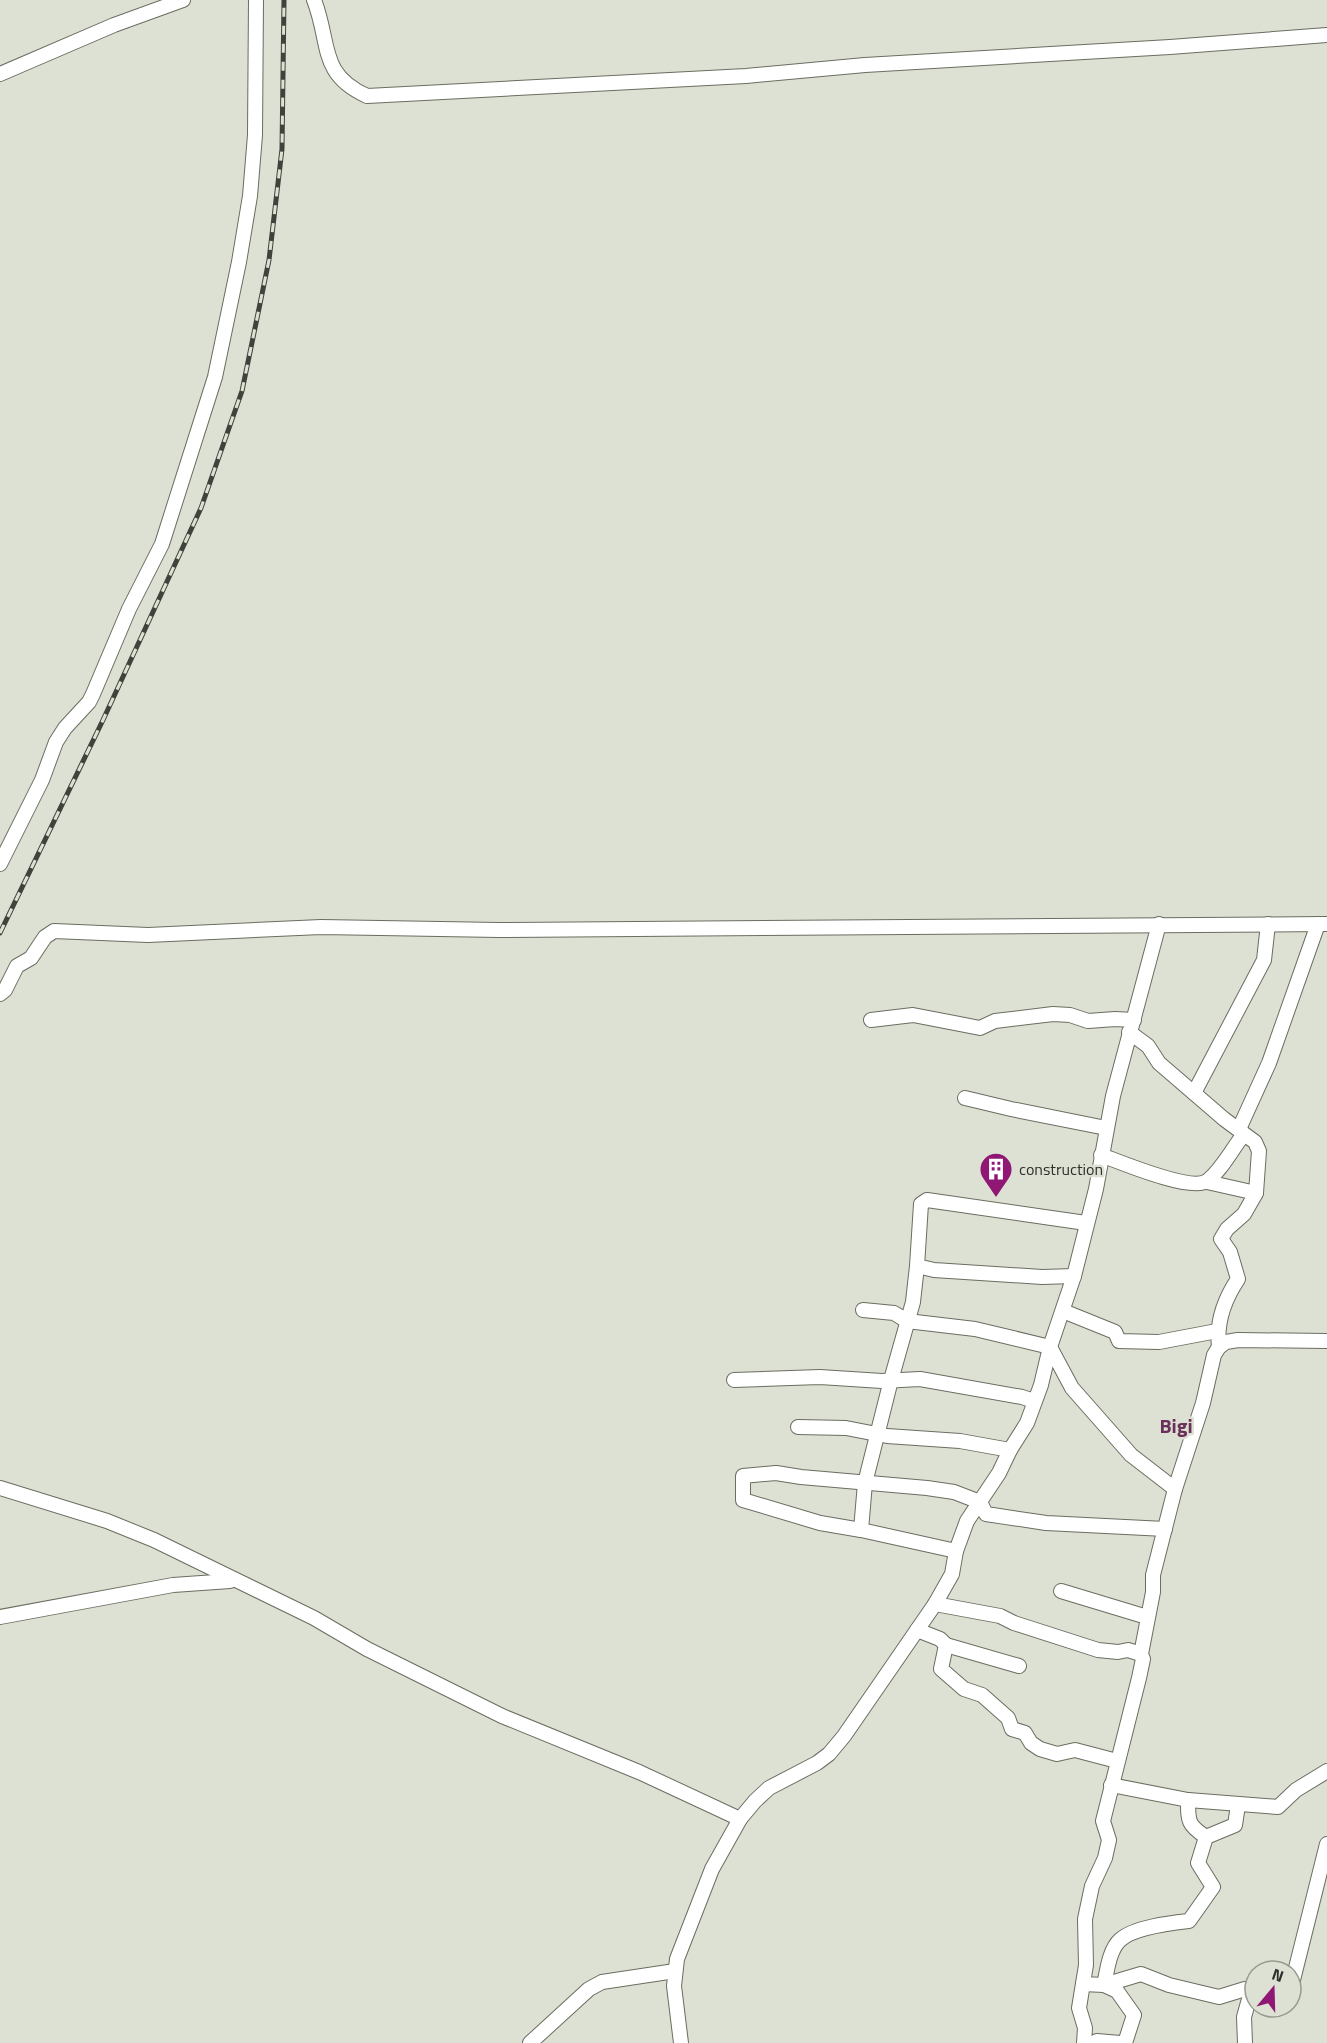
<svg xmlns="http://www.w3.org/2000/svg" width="1327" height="2043" font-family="'Titillium Web',sans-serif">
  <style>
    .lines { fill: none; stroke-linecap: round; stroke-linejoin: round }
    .minor-casing { stroke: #6a6d60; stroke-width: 16 }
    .minor { stroke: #fff; stroke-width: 14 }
    .rail-casing { stroke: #41423c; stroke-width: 5 }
    .rail { stroke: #dde1d3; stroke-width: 3; stroke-dasharray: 9; stroke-linecap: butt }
    .labels { text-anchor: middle; stroke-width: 5; stroke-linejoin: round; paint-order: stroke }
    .poi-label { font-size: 16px; fill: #2e2f2a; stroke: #dde1d3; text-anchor: start }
    .quarter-label { font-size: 20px; font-weight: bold; fill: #6b3059; stroke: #dde1d3 }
  </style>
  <rect width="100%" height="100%" fill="#dde1d3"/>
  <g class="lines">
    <defs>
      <g id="minor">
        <path d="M314,0C331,43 318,74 367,96L746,76L865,65L1170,47L1327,35"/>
        <polyline points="0,74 114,25 183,0"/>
        <polyline points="0,864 42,780 56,742 65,728 89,702 93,694 129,609 162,544 215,377 239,262 250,196 255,135 256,0"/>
        <polyline points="0,994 5,990 17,966 31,958 45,937 54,931 148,935 321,927 499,930 1327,924"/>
        <polyline points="871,1020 913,1015 980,1028 995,1021 1053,1014 1070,1015 1088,1021 1115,1019 1134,1020"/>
        <path d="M1129,1032L1148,1046L1159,1063L1224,1119L1255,1142L1259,1151L1256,1193L1244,1214L1227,1229L1221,1239L1230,1252L1238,1279C1224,1300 1216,1322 1219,1347"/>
        <polyline points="1194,1093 1264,960 1268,924"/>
        <polyline points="965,1098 1011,1109 1106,1128"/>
        <polyline points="1239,1129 1269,1063 1318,924"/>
        <path d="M1101,1155C1120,1162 1191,1192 1207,1181C1219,1173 1232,1150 1241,1138L1242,1132"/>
        <polyline points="1207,1182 1256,1193"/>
        <polyline points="1074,1276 1042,1277 934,1270 917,1266 921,1204 927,1200 1086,1223"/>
        <polyline points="863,1310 894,1313 907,1321 975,1329 1050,1347 1072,1388 1131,1455 1175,1489"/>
        <polyline points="1063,1311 1115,1332 1119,1341 1159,1342 1217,1331"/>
        <polyline points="734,1380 820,1377 882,1381 920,1379 1022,1397 1034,1401"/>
        <polyline points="798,1427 846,1428 887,1436 960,1441 1010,1450"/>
        <polyline points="0,1488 107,1521 154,1540 314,1618 367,1649 502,1716 639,1772 740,1819"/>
        <polyline points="861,1530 865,1483 891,1380 913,1302 917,1266"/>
        <polyline points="956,1551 861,1530 820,1523 743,1500 743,1476 776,1473 801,1477 927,1488 954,1492 980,1502 986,1514 1046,1523 1165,1529"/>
        <polyline points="1061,1591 1147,1617"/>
        <polyline points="935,1604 1000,1616 1014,1623 1098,1650 1118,1652 1128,1650 1141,1654"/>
        <polyline points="0,1617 173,1585 230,1581"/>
        <polyline points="917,1630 940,1639 946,1645 941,1669 964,1689 982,1695 1008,1718 1012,1729 1025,1733 1031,1743 1040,1749 1057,1754 1075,1750 1117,1761"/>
        <polyline points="946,1645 1019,1666"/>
        <polyline points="1111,1785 1188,1800 1278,1807 1296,1790 1327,1771"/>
        <path d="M1188,1800C1188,1822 1188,1825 1206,1837"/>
        <polyline points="1083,1984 1104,1985 1141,1974 1169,1985 1219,1997 1245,1989"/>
        <polyline points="1291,1988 1327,1844"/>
        <polyline points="530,2043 589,1989 602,1982 675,1971"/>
        <polyline points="681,2043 674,1986 677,1959 712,1869 740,1819 755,1801 769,1788 817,1763 829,1754 844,1736 935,1604 952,1574 956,1551 967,1521 999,1473 1010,1450 1027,1423 1041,1385 1050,1347 1074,1276 1096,1189 1113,1096 1159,924"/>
        <polyline points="1084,2043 1085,2028 1079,2008 1086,1965 1085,1919 1092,1886 1105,1858 1109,1840 1103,1821 1139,1678 1143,1659 1141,1654 1153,1592 1153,1575 1175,1489 1203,1403 1214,1355 1219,1347 1226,1342 1238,1340 1327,1341"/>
        <polyline points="1093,2043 1097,2041 1120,2043"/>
        <path d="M1125,2043L1134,2015L1117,1991L1104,1985C1107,1972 1109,1950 1120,1940C1134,1927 1171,1923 1189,1921L1213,1887L1198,1863L1206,1837L1235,1825L1238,1805"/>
        <polyline points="1245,2043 1244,2017 1251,1992 1255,1992"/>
      </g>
    </defs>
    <use href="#minor" class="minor-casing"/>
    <use href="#minor" class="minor"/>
    <defs>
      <polyline id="rail" points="0,933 103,720 201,508 242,391 269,260 282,149 284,0"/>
    </defs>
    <use href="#rail" class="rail-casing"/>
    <use href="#rail" class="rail"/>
  </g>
  <defs>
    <symbol id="building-pin" viewBox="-11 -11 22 30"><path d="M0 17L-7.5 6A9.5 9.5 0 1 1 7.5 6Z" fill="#911774" stroke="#dde1d3"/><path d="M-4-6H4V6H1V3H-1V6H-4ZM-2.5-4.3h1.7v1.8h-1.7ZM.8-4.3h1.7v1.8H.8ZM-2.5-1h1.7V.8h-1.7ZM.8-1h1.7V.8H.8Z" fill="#fff"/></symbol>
  </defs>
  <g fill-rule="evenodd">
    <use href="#building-pin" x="977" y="1150" width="38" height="52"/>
  </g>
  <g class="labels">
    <g class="poi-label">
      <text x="1019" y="1175">construction</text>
    </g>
    <g class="quarter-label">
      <text x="1176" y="1433">Bigi</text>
    </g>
  </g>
  <g transform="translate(1273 1989) rotate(19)"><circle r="28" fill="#dde1d3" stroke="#979a8f" stroke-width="1.5"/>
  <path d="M0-4.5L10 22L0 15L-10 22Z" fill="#911774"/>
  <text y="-9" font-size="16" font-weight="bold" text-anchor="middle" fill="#2e2f2a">N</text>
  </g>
</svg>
